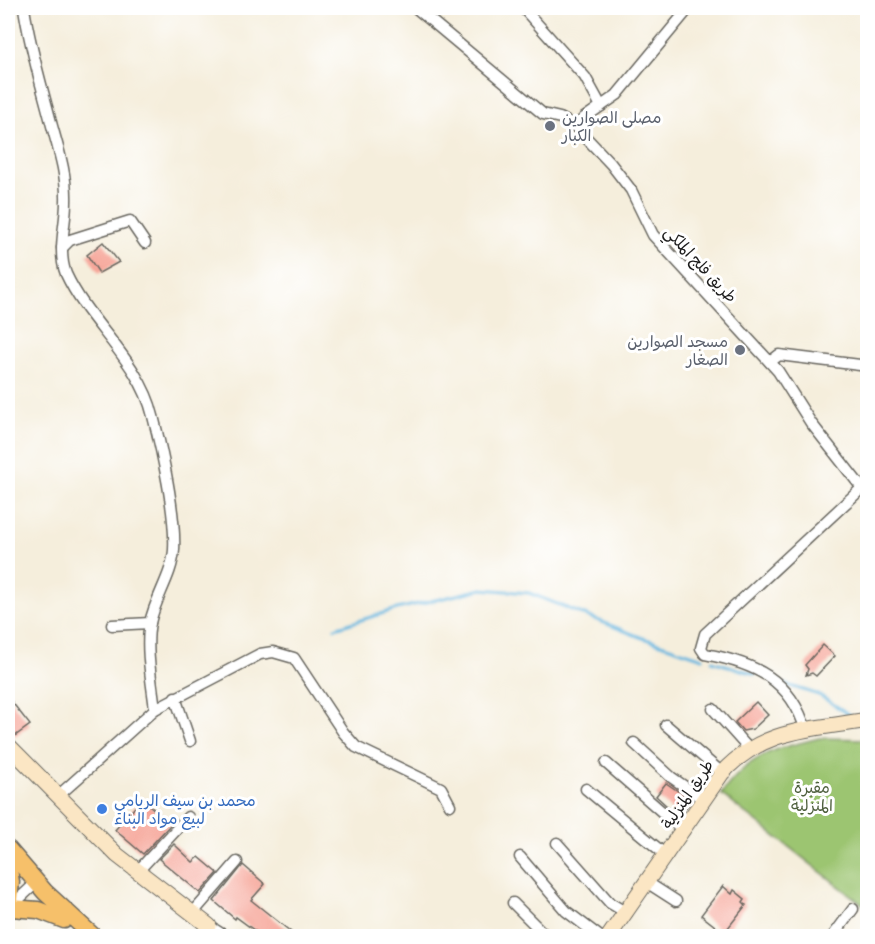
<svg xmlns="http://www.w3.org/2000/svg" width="875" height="944" font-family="'Gochi Hand','Playpen Sans Arabic',sans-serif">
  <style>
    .green { fill: #9cc571; stroke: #5c7046; stroke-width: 1.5 }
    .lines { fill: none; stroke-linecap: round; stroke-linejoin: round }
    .stream { stroke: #63b6df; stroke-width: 3 }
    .building { fill: #f6a497 }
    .street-casing { stroke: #68665f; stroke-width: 13 }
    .secondary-casing { stroke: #68665f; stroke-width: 17 }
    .primary-casing { stroke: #68665f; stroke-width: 19 }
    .street { stroke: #fff; stroke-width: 10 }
    .secondary { stroke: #fbe6c4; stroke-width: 15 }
    .primary { stroke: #f6c06b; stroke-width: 16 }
    .worship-dot { fill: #6b7280; stroke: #fff; stroke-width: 2 }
    .shop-dot { fill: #3f7fe0; stroke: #fff; stroke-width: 2 }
    .labels { text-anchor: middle; stroke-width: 6; stroke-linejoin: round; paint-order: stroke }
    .worship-label { font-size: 16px; fill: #5b616d; stroke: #fff; text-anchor: start }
    .street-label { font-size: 16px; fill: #1c1c1c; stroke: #fff }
    .park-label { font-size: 16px; fill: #4f603e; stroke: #fff }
    .shop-label { font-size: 16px; fill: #366cbe; stroke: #fff; text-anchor: start }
  </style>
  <rect width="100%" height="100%" fill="#fff"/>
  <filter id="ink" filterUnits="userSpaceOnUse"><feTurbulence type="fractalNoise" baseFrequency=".0167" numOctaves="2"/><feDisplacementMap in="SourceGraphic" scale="12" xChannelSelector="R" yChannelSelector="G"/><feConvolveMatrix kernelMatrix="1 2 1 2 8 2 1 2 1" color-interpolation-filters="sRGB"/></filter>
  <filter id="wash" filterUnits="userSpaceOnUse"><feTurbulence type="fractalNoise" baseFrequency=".008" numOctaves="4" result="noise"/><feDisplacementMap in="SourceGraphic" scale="24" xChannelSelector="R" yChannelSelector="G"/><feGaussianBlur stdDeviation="1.35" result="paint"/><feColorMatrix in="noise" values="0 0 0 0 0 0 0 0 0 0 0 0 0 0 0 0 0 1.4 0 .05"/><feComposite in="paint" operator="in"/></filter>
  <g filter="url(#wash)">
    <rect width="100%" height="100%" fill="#f5eedc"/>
    <path class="green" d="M819,738L867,739V908L721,794C751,753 772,750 819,738Z"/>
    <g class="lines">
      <g class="stream">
        <polyline points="335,628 397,609 482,589 529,593 640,637 703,658"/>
        <polyline points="712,661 755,674"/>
        <polyline points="784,684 819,695 853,717"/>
      </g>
    </g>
    <g id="blocks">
      <g class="building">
        <polygon points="103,242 119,262 99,273 87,255"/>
        <polygon points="823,645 835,656 816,676 812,673 806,675 808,669 805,665"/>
        <polygon points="8,697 30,725 15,736 8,727"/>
        <polygon points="756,702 768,715 753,729 743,731 735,722"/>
        <polygon points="666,783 691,800 679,817 656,796"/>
        <polygon points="142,799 171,824 143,854 115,830"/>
        <polygon points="174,844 193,862 199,857 218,873 200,893 159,859"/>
        <polygon points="243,865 265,884 251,900 296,936 262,936 236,917 235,919 214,901"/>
        <polygon points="723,886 732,894 734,890 745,899 743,902 746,905 724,933 701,915"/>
      </g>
    </g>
  </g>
  <g filter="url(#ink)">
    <use href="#blocks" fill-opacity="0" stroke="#68665f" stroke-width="1.5"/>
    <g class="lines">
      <defs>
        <g id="street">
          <path d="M24,8C30,48 42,87 52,126C59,151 67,176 66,202C66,225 57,251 66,274C89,324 140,361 153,416C162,451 176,515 174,550C172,576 155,598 150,623C145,647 152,684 155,709"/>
          <polyline points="416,8 543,114 560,118 576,127 611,164 631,190 653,235 778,371 811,423 862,488 868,492"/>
          <polyline points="523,8 585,77 601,106"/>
          <polyline points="576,127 584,118 617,95 689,8"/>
          <polyline points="62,248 70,240 130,221 145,243"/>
          <polyline points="770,362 779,355 868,366"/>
          <polyline points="112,625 150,623"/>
          <polyline points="175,697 190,741"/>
          <polyline points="713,709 748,748"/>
          <polyline points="666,725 722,773"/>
          <path d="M806,731C791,679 754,663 705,654L701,648L705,634L862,488"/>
          <polyline points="634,743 671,777 704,800"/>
          <polyline points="606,763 684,831"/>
          <polyline points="586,789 667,856"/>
          <polyline points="58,796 155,709 260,654 273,652 294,658 343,732 356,747 441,788 450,805"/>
          <polyline points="557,843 610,903 627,913"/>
          <polyline points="520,857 566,911 599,936"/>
          <polyline points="137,872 188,817"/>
          <polyline points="648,883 676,901"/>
          <polyline points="513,903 546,936"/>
          <polyline points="8,909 36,883"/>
          <polyline points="192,914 237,862"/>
          <polyline points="209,926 225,936"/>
          <polyline points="833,936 853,909"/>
        </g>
        <g id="secondary">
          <polyline points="8,745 117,855 209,926 204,936"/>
          <path d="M609,936L722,773C763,728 810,730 868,720"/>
        </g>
        <g id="primary">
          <polyline points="8,849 45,892 93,936"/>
          <polyline points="8,863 11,882 9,901"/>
          <polyline points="10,908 38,910 64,920"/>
        </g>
      </defs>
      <use href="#street" class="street-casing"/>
      <use href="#secondary" class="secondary-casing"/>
      <use href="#primary" class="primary-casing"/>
      <use href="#street" class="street"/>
      <use href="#secondary" class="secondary"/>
      <use href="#primary" class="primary"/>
    </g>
  </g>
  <g class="worship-dot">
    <circle cx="550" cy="126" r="6"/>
    <circle cx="740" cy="350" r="6"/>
  </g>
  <circle class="shop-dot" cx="102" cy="809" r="6"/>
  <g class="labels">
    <g class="worship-label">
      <text x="562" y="123">مصلى الصوارين<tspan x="562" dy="18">الكبار</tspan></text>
      <text x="728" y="347" text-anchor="end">مسجد الصوارين<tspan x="728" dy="18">الصغار</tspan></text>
    </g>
    <g class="street-label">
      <text transform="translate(701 264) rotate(47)" y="6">طريق فلج الملكي</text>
      <text transform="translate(687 794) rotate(-56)" y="6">طريق المنزلية</text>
    </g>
    <g class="park-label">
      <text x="812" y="793">مقبرة<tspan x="812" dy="18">المنزلية</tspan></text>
    </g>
    <g class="shop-label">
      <text x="114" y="806">محمد بن سيف الريامي<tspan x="114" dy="18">لبيع مواد البناء</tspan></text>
    </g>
  </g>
  <rect width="875" height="944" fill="none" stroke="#fff" stroke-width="30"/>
</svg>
